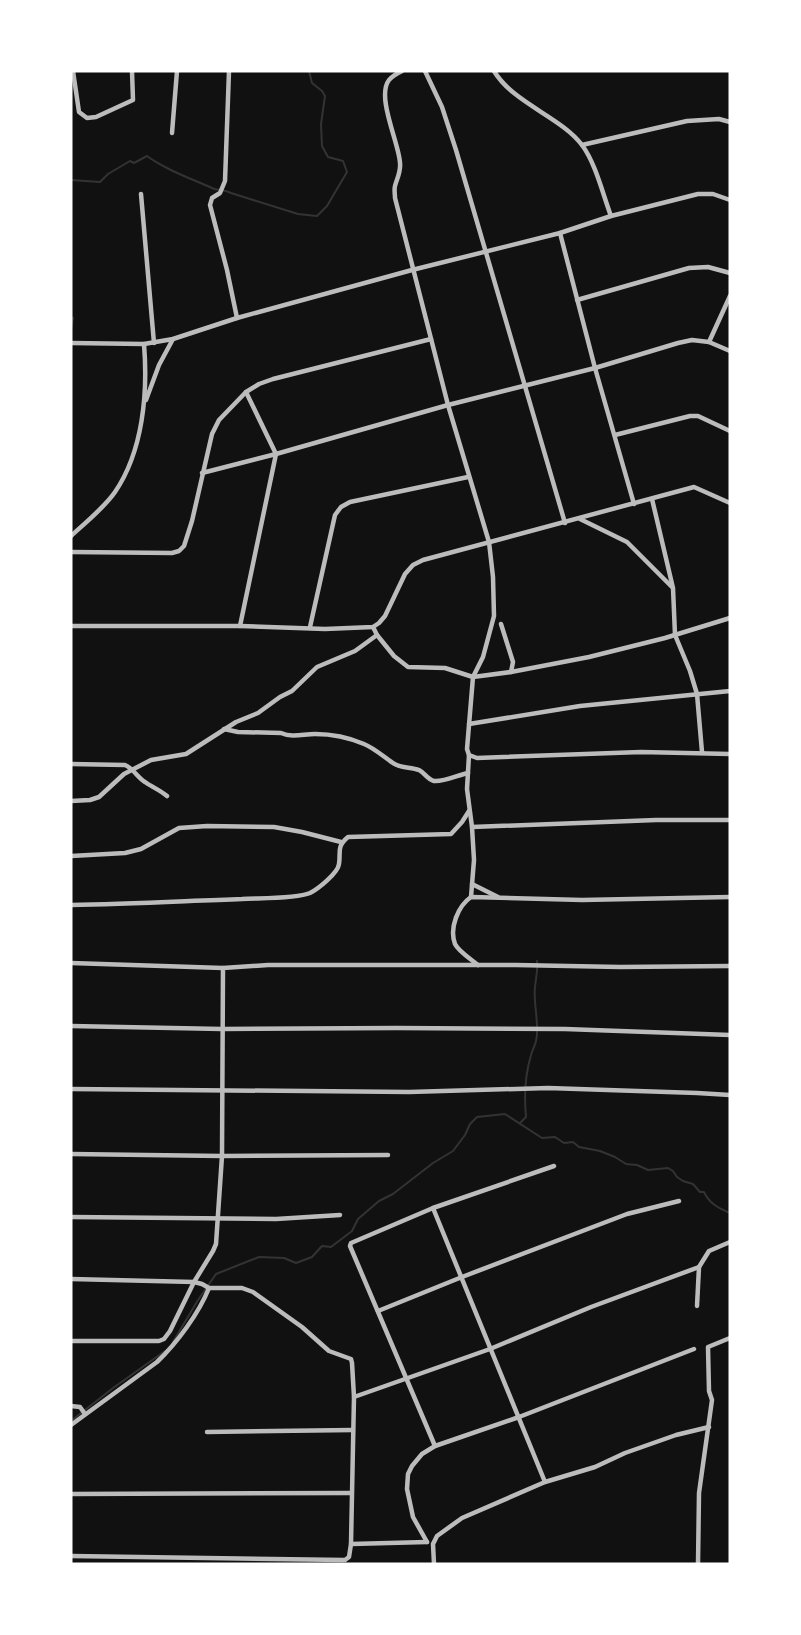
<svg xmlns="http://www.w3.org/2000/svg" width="801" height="1635" font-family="'Work Sans',sans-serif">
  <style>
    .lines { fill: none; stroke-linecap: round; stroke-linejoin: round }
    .stream { stroke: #333; stroke-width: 2 }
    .minor { stroke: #bcbcbc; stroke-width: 4.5 }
  </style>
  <rect width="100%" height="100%" fill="#111"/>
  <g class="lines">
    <g class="stream">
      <path d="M71,180L100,182L108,174L130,161L134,163L147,156C166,170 190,178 212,188C218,191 223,189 231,193L298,214L317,216L327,206L347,172L343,161L328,157L322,146L321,124L325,96L322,91L312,83L309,71"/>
      <polyline points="71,317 73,318 71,329"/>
      <polyline points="71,331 71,409"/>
      <path d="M520,1123L526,1117C524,1096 525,1075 531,1055C532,1051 535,1046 536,1041C540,1026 533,1004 535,987C536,978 538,970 537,961"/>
      <path d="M173,1342L198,1300L216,1274L259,1257L284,1258L296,1263L312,1257L322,1246L331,1247L352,1231L358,1219L379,1201L393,1194L433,1163L453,1151L465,1135L470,1124L477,1117L505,1114L542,1138L555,1137L564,1143L573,1142L579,1147L600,1151L615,1157L626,1164L637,1165L648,1170L668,1168L673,1171L677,1177L683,1181L693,1184L700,1192H704C709,1203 718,1208 730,1213"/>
      <polyline points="71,1421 113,1388 165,1351"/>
    </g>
    <g class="minor">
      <polyline points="73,71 79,112 87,118 96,117 133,100 132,71"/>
      <polyline points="229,71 225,181 220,193 212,198 210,205 227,270 237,318"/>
      <path d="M402,71C398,73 392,76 389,80C376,97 399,143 400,163C401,172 397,178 395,186C394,190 395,194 395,198L448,405L489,542L493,577L494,616L483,657L473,677L467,749L469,755L477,758L641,752L730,754"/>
      <polyline points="425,71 442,107 456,150 565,523"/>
      <path d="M494,71C513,103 561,117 582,145C596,164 603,195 611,216"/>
      <polyline points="172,133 177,71"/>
      <polyline points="582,145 687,121 719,119 730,122"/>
      <polyline points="141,194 154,343"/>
      <polyline points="560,233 595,368 634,504"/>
      <polyline points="577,300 689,268 708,267 730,273"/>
      <polyline points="709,342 730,296"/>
      <polyline points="71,343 144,344 173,339 237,318 412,270 560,233 611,216 698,194 713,194 730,200"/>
      <polyline points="146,400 159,365 173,339"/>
      <polyline points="615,435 690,416 698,416 730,431"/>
      <polyline points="202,473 276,454 448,405 595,368 678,343 692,340 709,342 730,351"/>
      <polyline points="652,499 673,588 675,635 690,671 697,694 702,752"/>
      <polyline points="580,519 627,542 672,587"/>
      <path d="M71,536C85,523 104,508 115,492C143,451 148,393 144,344"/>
      <polyline points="71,552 172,553 179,551 184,546 192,521 212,434 219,420 246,392 259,384 273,379 431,339"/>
      <polyline points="501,624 513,662 511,672"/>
      <polyline points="71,626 240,626 325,629 373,627 379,623 385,616 405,574 413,565 423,560 694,487 730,503"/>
      <polyline points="240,626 276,454 246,392"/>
      <polyline points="310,627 335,515 341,507 350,502 468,477"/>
      <polyline points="373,627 377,635 394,656 408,667 445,668 473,677 511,672 589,657 665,638 730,618"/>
      <polyline points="469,724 580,706 730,691"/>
      <path d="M224,729L238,732L281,733C293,738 303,734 315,734C331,734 350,738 364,744C374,748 384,757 393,763C399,768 411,767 419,770C425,773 427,779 434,781C444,782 458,775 468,773"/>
      <polyline points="469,755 467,789 472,827 474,860 471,897"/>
      <path d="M71,764L125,765C134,769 137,777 145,782C152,787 160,790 167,796"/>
      <polyline points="71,801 90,800 99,797 124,774 151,760 186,754 236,722 258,713 280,697 292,691 317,667 355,651 377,635"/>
      <polyline points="472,827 656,820 730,820"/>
      <polyline points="71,856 125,853 141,849 179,828 207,826 274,827 302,832 341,842"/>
      <polyline points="472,884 498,897"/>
      <path d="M71,905C128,904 185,901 242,899C259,898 296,899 310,893C318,889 338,873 339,864C341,852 336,847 348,837L451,834L462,822L469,811"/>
      <polyline points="71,963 223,968"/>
      <path d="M478,965C471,959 459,952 455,944C449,928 458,906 471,897L582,900L730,897"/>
      <polyline points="71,1026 222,1029 397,1028 565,1029 730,1035"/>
      <polyline points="71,1089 409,1092 548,1088 697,1093 730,1095"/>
      <polyline points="71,1154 222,1156 388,1155"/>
      <polyline points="433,1208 545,1482"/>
      <polyline points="71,1217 276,1219 340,1215"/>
      <polyline points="71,1279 194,1282 202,1284 209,1288 242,1288 253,1292 302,1327 329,1351 351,1359 352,1363 354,1397"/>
      <polyline points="697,1306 699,1267"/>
      <polyline points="378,1311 462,1277 627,1214 679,1201"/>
      <polyline points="71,1341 159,1341 164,1339 170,1331 194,1282 213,1251 216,1244 222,1156 223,968 268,965 516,965 620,967 730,966"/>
      <polyline points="71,1406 80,1407 85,1414"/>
      <path d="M71,1425L157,1362C177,1343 199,1313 209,1288"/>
      <polyline points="207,1432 353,1430"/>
      <polyline points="435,1446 350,1246 351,1243 433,1208 554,1166"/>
      <polyline points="71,1494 351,1493"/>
      <polyline points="427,1542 413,1517 407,1489 408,1474 412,1466 422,1454 435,1446 519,1417 694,1349"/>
      <polyline points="351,1544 427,1542"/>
      <polyline points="71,1556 345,1560 349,1557 351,1544 354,1397 490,1349 591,1307 699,1267 709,1251 730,1242"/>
      <polyline points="434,1564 433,1544 437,1536 462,1518 545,1482 595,1467 625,1453 676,1435 709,1427"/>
      <polyline points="698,1564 699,1493 712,1400 709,1391 708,1347 730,1338"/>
    </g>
  </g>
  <rect width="801" height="1635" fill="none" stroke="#ffffff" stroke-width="145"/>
</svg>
